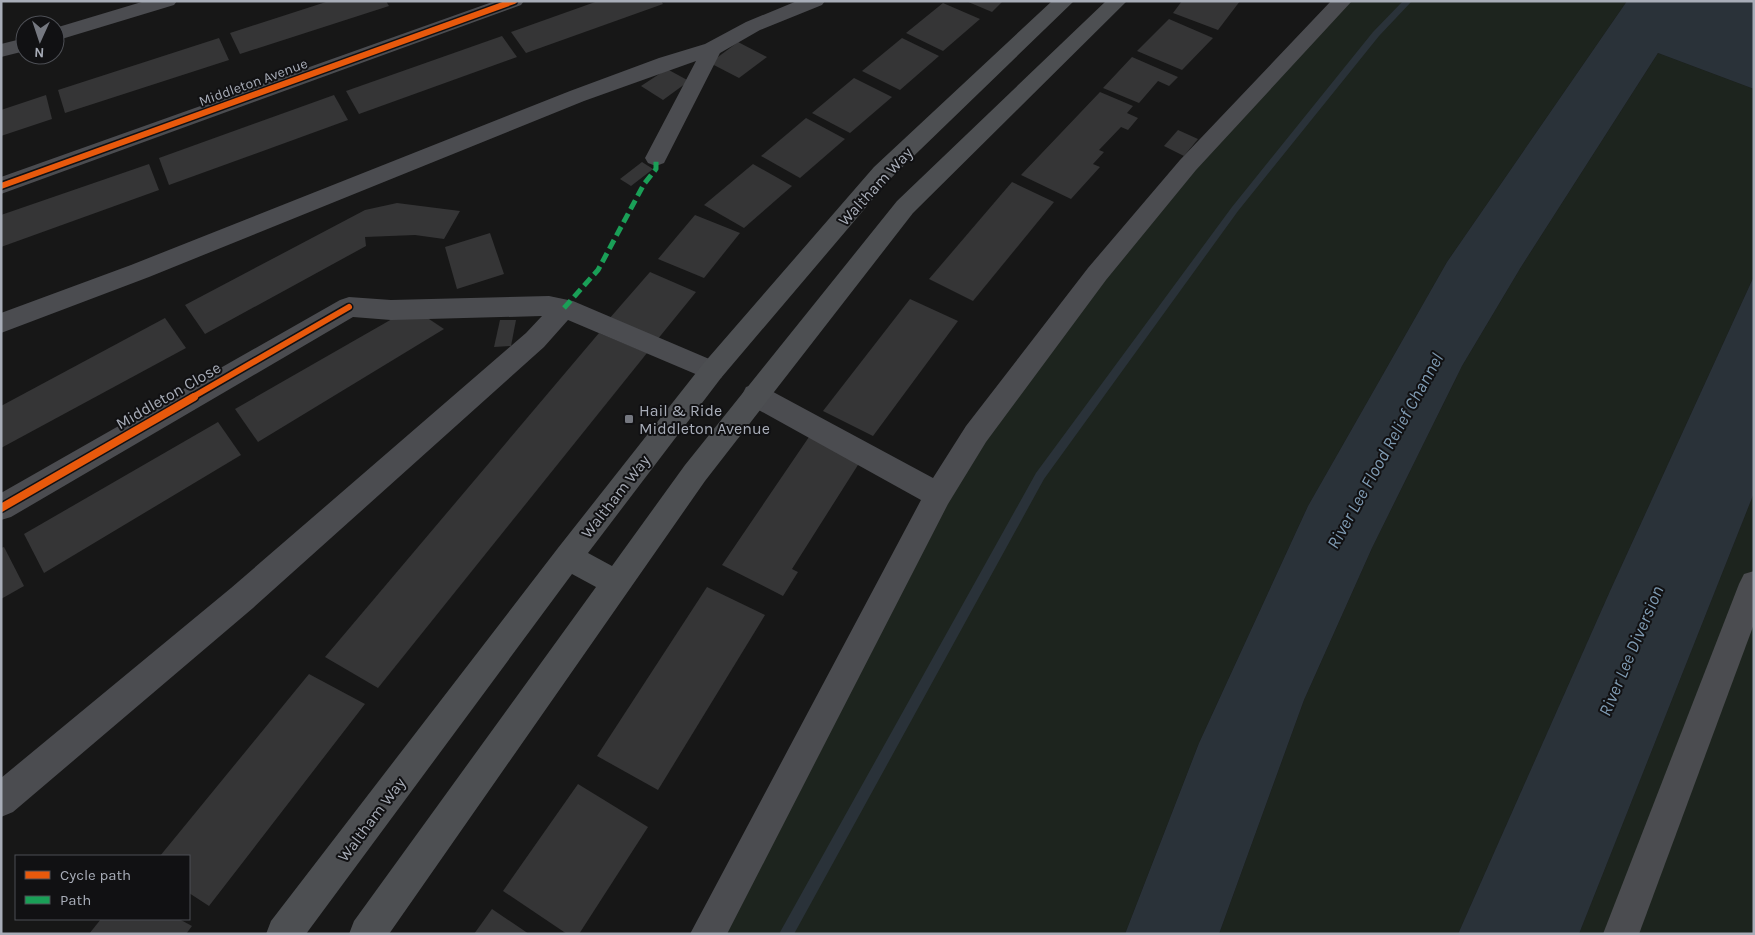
<svg xmlns="http://www.w3.org/2000/svg" width="1755" height="935" font-family="Karla,sans-serif">
  <style>
    .green { fill: #1d241e }
    .water { fill: #2a3239 }
    .lines { fill: none; stroke-linecap: round; stroke-linejoin: round }
    .stream { fill: #2a3239; fill-rule: evenodd }
    .building { fill: #353536 }
    .minor { fill: #4b4c50; fill-rule: evenodd }
    .major { fill: #4d4f52; fill-rule: evenodd }
    .quiet { stroke: #1a9f57; stroke-width: 5; stroke-dasharray: 10 5; stroke-linecap: butt }
    .cycleway-far1-casing { stroke: #111113; stroke-width: 9 }
    .cycleway-casing { stroke: #111113; stroke-width: 11 }
    .cycleway-far1 { stroke: #e8590c; stroke-width: 6 }
    .cycleway { stroke: #e8590c; stroke-width: 8 }
    .poi-dot { fill: #757880; stroke: #111113; stroke-width: 2 }
    .labels { text-anchor: middle; stroke-width: 4; stroke-linejoin: round; paint-order: stroke }
    .far-street-label { font-size: 14px; fill: #a8adb8; stroke: #111113 }
    .street-label { font-size: 16px; fill: #a8adb8; stroke: #111113 }
    .poi-label { font-size: 16px; fill: #a8adb8; stroke: #111113; text-anchor: start }
    .water-label { font-size: 18px; font-style: italic; fill: #7f9bb3; stroke: #111113 }
  </style>
  <rect width="100%" height="100%" fill="#171717"/>
  <g class="green">
    <polygon points="1333,1 1627,1 1447,262 1308,506 1199,743 1125,934 691,934 959,454"/>
    <polygon points="1658,53 1754,89 1754,276 1610,591 1458,934 1219,934 1304,700 1372,548 1462,366 1521,267"/>
    <polygon points="1754,493 1754,934 1579,934"/>
  </g>
  <g class="water">
    <polygon points="1627,1 1754,1 1754,89 1658,53 1521,267 1462,366 1372,548 1304,700 1219,934 1125,934 1199,743 1308,506 1447,262"/>
    <polygon points="1754,276 1754,493 1579,934 1458,934 1610,591"/>
  </g>
  <g class="lines">
    <polygon class="stream" points="1403,1 1412,1 1379,36 1238,211 1044,479 794,934 779,934 1036,473 1232,207 1373,32"/>
  </g>
  <g class="building">
    <polygon points="329,1 386,1 389,6 240,54 230,33"/>
    <polygon points="598,1 661,1 663,4 526,53 511,32"/>
    <polygon points="966,1 1003,1 992,12"/>
    <polygon points="1182,1 1240,1 1218,30 1173,13"/>
    <polygon points="943,3 980,19 943,51 906,33"/>
    <polygon points="1169,19 1213,38 1182,70 1137,51"/>
    <polygon points="502,36 517,57 359,114 346,91"/>
    <polygon points="219,38 229,60 65,113 58,90"/>
    <polygon points="902,38 939,56 900,90 862,71"/>
    <polygon points="738,42 767,57 739,78 710,63"/>
    <polygon points="1132,57 1178,77 1169,86 1158,81 1139,103 1103,88"/>
    <polygon points="667,69 689,81 663,100 641,86"/>
    <polygon points="854,78 892,97 850,133 812,113"/>
    <polygon points="1100,92 1133,106 1127,113 1138,118 1128,130 1121,127 1099,150 1104,152 1093,164 1100,167 1071,199 1021,175"/>
    <polygon points="46,95 52,119 1,136 1,110"/>
    <polygon points="334,95 348,120 169,185 159,158"/>
    <polygon points="806,118 845,139 800,178 761,156"/>
    <polygon points="1178,130 1198,139 1184,156 1164,146"/>
    <polygon points="642,162 653,169 631,186 620,179"/>
    <polygon points="149,164 159,190 1,247 1,215"/>
    <polygon points="753,164 792,186 744,228 704,205"/>
    <polygon points="1012,182 1054,202 973,301 929,279"/>
    <polygon points="397,203 460,211 444,239 415,235 365,237 366,246 205,334 185,305 365,210"/>
    <polygon points="695,215 740,233 704,278 658,259"/>
    <polygon points="490,233 504,274 457,289 445,247"/>
    <polygon points="650,272 696,292 657,340 609,319"/>
    <polygon points="910,299 958,321 873,436 823,411"/>
    <polygon points="406,311 426,317 444,329 258,442 235,409"/>
    <polygon points="165,318 186,348 1,448 1,406"/>
    <polygon points="500,320 516,320 511,346 494,347"/>
    <polygon points="599,333 647,353 378,688 325,657"/>
    <polygon points="218,422 241,455 44,573 24,534"/>
    <polygon points="811,434 863,457 792,569 798,572 783,596 722,565"/>
    <polygon points="4,547 24,586 1,599 1,548"/>
    <polygon points="707,587 765,615 658,790 597,756"/>
    <polygon points="309,674 365,704 209,906 189,893 189,856 160,856"/>
    <polygon points="578,784 648,827 579,934 567,934 503,891"/>
    <polygon points="492,909 529,934 474,934"/>
    <polygon points="101,919 179,919 192,926 186,934 89,934"/>
  </g>
  <g class="lines">
    <g class="minor">
      <polygon points="145,1 177,1 174,5 55,41 55,28"/>
      <polygon points="495,1 524,1 521,5 1,194 1,177"/>
      <polygon points="797,1 825,1 822,5 760,30 720,53 664,163 656,166 648,163 645,158 696,61 584,101 149,277 1,333 1,313 131,265 570,91 659,58 705,44 746,22"/>
      <polygon points="1331,1 1352,1 1196,170 1106,280 986,442 948,504 727,934 690,934 921,500 746,403 742,395 746,387 755,384 764,387 933,478 966,426 1088,268 1180,160"/>
      <polygon points="25,38 25,51 1,57 1,44"/>
      <polygon points="549,296 573,301 721,364 725,371 721,378 712,381 568,320 544,347 253,608 13,812 1,817 1,778 231,588 526,333 542,316 391,320 353,317 11,517 1,520 1,493 340,300 349,297 391,300"/>
      <polygon points="1754,571 1754,624 1639,934 1603,934 1739,584 1744,574"/>
    </g>
    <polygon class="major" points="1052,1 1074,1 890,179 721,378 588,553 612,566 685,465 897,201 1106,1 1127,1 913,213 705,481 389,934 349,934 354,921 596,587 572,574 306,934 266,934 271,921 558,548 703,364 874,167"/>
    <polyline class="quiet" points="564,308 598,270 644,184 656,169 656,158"/>
    <defs>
      <g id="cycleway-far1">
        <polyline points="1,186 514,1"/>
        <polyline points="191,398 349,307"/>
      </g>
      <polyline id="cycleway" points="1,508 194,397"/>
    </defs>
    <use href="#cycleway-far1" class="cycleway-far1-casing"/>
    <use href="#cycleway" class="cycleway-casing"/>
    <use href="#cycleway-far1" class="cycleway-far1"/>
    <use href="#cycleway" class="cycleway"/>
  </g>
  <rect class="poi-dot" x="624" y="414" width="10" height="10" rx="2.5"/>
  <g class="labels">
    <g class="far-street-label">
      <text transform="translate(253 82) rotate(-20)" y="5">Middleton Avenue</text>
    </g>
    <g class="street-label">
      <text transform="translate(875 186) rotate(-47)" y="6">Waltham Way</text>
      <text transform="translate(168 395) rotate(-30)" y="6">Middleton Close</text>
      <text transform="translate(615 496) rotate(-52)" y="6">Waltham Way</text>
      <text transform="translate(371 819) rotate(-53)" y="6">Waltham Way</text>
    </g>
    <g class="poi-label">
      <text x="639" y="416">Hail &amp; Ride<tspan x="639" dy="18">Middleton Avenue</tspan></text>
    </g>
    <g class="water-label">
      <text transform="translate(1385 451) rotate(-61)" y="6">River Lee Flood Relief Channel</text>
      <text transform="translate(1631 651) rotate(-67)" y="6">River Lee Diversion</text>
    </g>
  </g>
  <rect width="1755" height="935" fill="none" stroke="#a8adb8" stroke-width="5"/>
  <rect x="15" y="855" width="175" height="65" fill="#111113" stroke="#4d4f55"/>
  <rect x="25" y="871" width="25" height="8" fill="#e8590c" stroke="#4d4f55"/>
  <text x="60" y="880" font-size="15" fill="#a8adb8">Cycle path</text>
  <rect x="25" y="896" width="25" height="8" fill="#1a9f57" stroke="#4d4f55"/>
  <text x="60" y="905" font-size="15" fill="#a8adb8">Path</text>
  <g transform="translate(40 40) rotate(183)"><circle r="24" fill="#111113" stroke="#4d4f55"/>
  <path d="M0-4L9 19L0 12L-9 19Z" fill="#757880"/>
  <text y="-8" font-size="14" font-weight="bold" text-anchor="middle" fill="#a8adb8">N</text>
  </g>
</svg>
